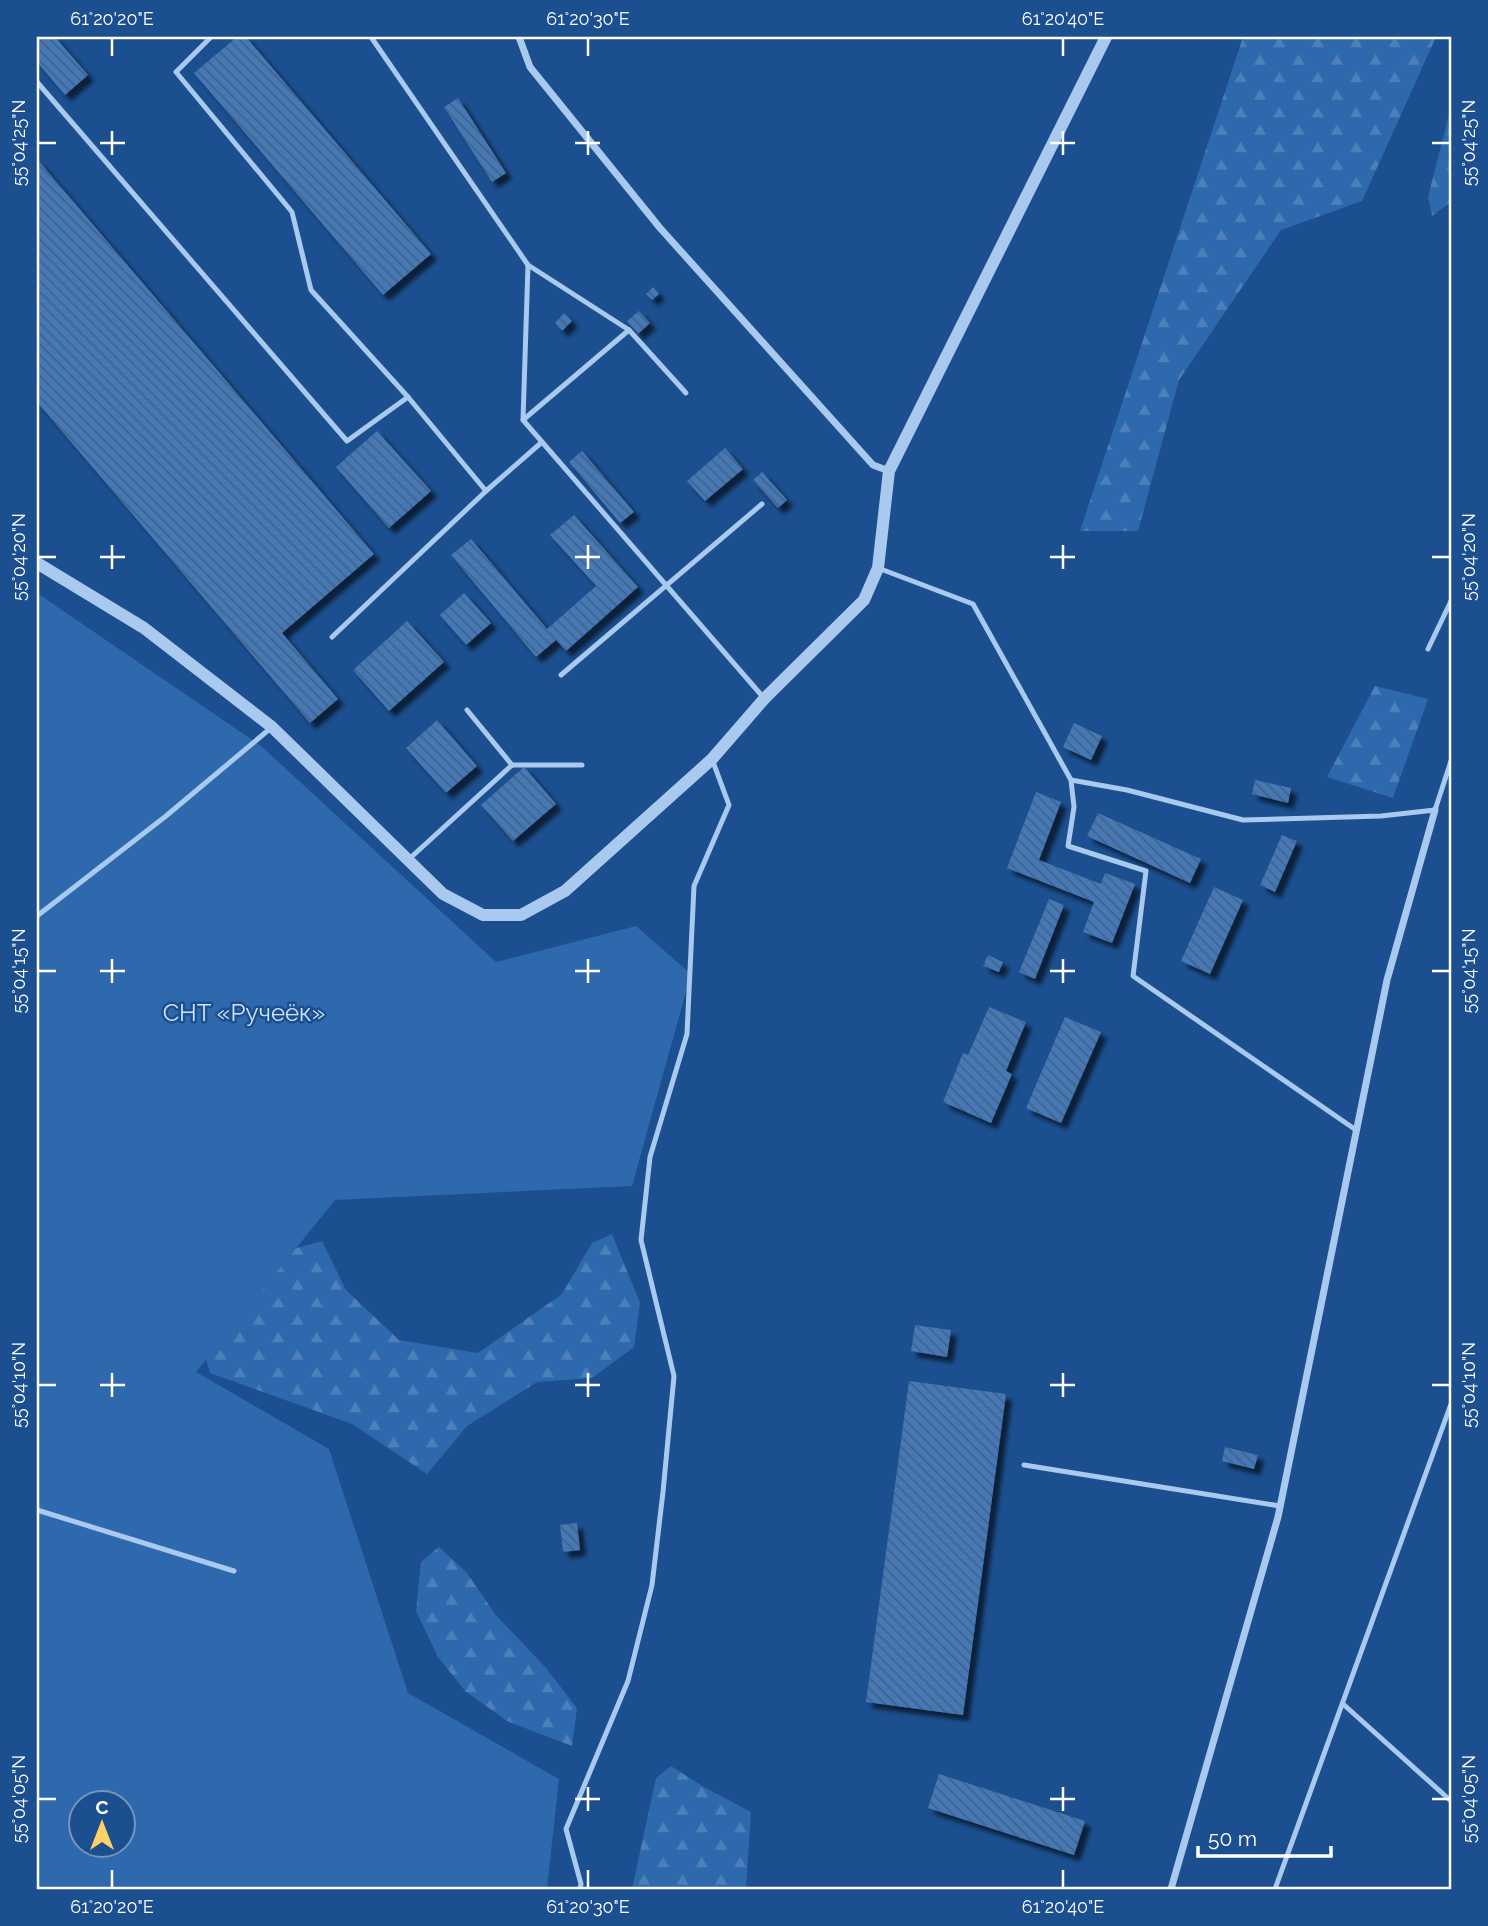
<svg xmlns="http://www.w3.org/2000/svg" width="1488" height="1926" font-family="Raleway,sans-serif">
  <style>
    .forest { fill: url(#forest-firs) }
    .garden { fill: #2e69ad; fill-rule: evenodd }
    .building { fill: url(#building-back-hatch); filter: url(#shadow) }
    .lines { fill: none; stroke-linecap: round; stroke-linejoin: round }
    .service { stroke: #a9c9ee; stroke-width: 5 }
    .minor { stroke: #a9c9ee; stroke-width: 7 }
    .tertiary { stroke: #a9c9ee; stroke-width: 12 }
    .ticks { fill: none; stroke: #fff; stroke-width: 2.5 }
    .labels { text-anchor: middle; stroke-width: 5; stroke-linejoin: round; paint-order: stroke }
    .park-label { font-size: 24px; fill: #cfe3fa; stroke: #1b4f8f }
    .neatline { fill: none; stroke: #fff; stroke-width: 2.5 }
    .ticks-label { font-size: 18px; text-anchor: middle; fill: #fff }
  </style>
  <defs>
    <pattern id="forest-firs" width="22" height="20" patternUnits="userSpaceOnUse" patternTransform="scale(1.75)"><rect width="22" height="20" fill="#2e69ad"/><path d="M5 1l3.5 6h-7zM16 11l3.5 6h-7z" fill="#4d80b9"/></pattern>
    <pattern id="building-back-hatch" width="6" height="6" patternUnits="userSpaceOnUse" patternTransform="scale(1.75)"><rect width="6" height="6" fill="#4478b7"/><path d="M-1 5l2 2M0 0l6 6M5-1l2 2" fill="none" stroke="#486282"/></pattern>
    <filter id="shadow"><feDropShadow dx="6" dy="6" stdDeviation="2" flood-color="#0009"/></filter>
  </defs>
  <rect width="100%" height="100%" fill="#1b4f8f"/>
  <g class="forest">
    <polygon points="1243,37 1436,37 1362,201 1281,230 1179,380 1138,531 1080,531"/>
    <polygon points="1451,107 1451,202 1432,216 1428,197"/>
    <polygon points="1375,686 1428,699 1393,798 1327,777"/>
    <polygon points="612,1234 640,1303 634,1347 592,1378 537,1382 467,1426 427,1474 352,1424 210,1373 199,1332 271,1255 322,1241 346,1290 399,1340 478,1353 562,1294 592,1243"/>
    <polygon points="439,1547 467,1573 495,1614 546,1668 577,1708 572,1746 507,1721 465,1691 438,1657 416,1611 421,1562"/>
    <polygon points="671,1766 702,1786 751,1812 746,1889 632,1889 656,1778"/>
  </g>
  <path class="garden" d="M37,593L261,746L496,962L636,926L691,974L632,1186L335,1200L196,1372L329,1449L408,1693L559,1779L547,1889H37ZM80,1804H122V1846H80Z"/>
  <g class="building">
    <polygon points="39,37 55,37 88,75 65,95 37,62 37,39"/>
    <polygon points="237,37 246,37 431,254 383,295 194,73"/>
    <polygon points="458,98 506,173 492,182 444,107"/>
    <polygon points="37,159 374,554 282,633 338,699 310,723 37,402"/>
    <polygon points="653,287 659,294 652,300 646,294"/>
    <polygon points="639,311 650,323 638,334 627,321"/>
    <polygon points="564,313 572,321 562,331 555,323"/>
    <polygon points="377,431 431,491 389,528 336,467"/>
    <polygon points="725,448 743,469 705,501 687,481"/>
    <polygon points="582,451 634,512 620,523 569,462"/>
    <polygon points="762,472 787,500 778,508 753,480"/>
    <polygon points="574,515 638,587 566,651 556,640 536,657 451,555 471,539 547,629 596,586 550,535"/>
    <polygon points="464,593 491,623 466,645 440,615"/>
    <polygon points="407,621 444,662 389,711 353,670"/>
    <polygon points="437,720 477,766 446,793 406,748"/>
    <polygon points="1074,723 1102,736 1091,760 1063,747"/>
    <polygon points="524,767 556,804 513,841 481,805"/>
    <polygon points="1255,780 1291,788 1288,803 1252,794"/>
    <polygon points="1036,792 1061,802 1039,860 1101,884 1105,873 1135,884 1112,943 1083,932 1094,902 1007,868"/>
    <polygon points="1098,813 1201,859 1190,883 1087,836"/>
    <polygon points="1282,835 1297,841 1275,892 1260,885"/>
    <polygon points="1214,887 1243,900 1210,974 1181,961"/>
    <polygon points="1049,899 1064,905 1035,979 1019,972"/>
    <polygon points="988,955 1003,962 999,972 983,966"/>
    <polygon points="989,1007 1026,1022 1006,1071 1012,1074 991,1123 943,1102 963,1053 968,1055"/>
    <polygon points="1065,1017 1101,1032 1061,1123 1026,1108"/>
    <polygon points="915,1325 951,1330 947,1357 911,1351"/>
    <polygon points="909,1381 1006,1394 963,1715 866,1702"/>
    <polygon points="1225,1447 1258,1455 1254,1469 1222,1461"/>
    <polygon points="577,1523 580,1550 563,1552 560,1525"/>
    <polygon points="939,1774 1085,1821 1074,1855 928,1808"/>
  </g>
  <g class="lines">
    <g class="service">
      <polyline points="211,37 176,72 292,212 311,290 408,397"/>
      <polyline points="371,37 528,265 523,420 763,697"/>
      <polyline points="37,82 347,441 408,397 486,491 542,442"/>
      <polyline points="528,265 629,330 686,393"/>
      <polyline points="523,420 629,330"/>
      <polyline points="878,568 973,604 1071,780 1074,807 1068,846 1146,871 1133,976 1356,1130"/>
      <polyline points="332,637 486,491"/>
      <polyline points="1428,649 1451,601"/>
      <polyline points="561,675 762,504"/>
      <polyline points="467,710 512,765"/>
      <polyline points="1071,780 1127,790 1243,820 1381,816 1435,810 1451,761"/>
      <polyline points="408,860 512,765 582,765"/>
      <polyline points="37,916 166,816 272,727"/>
      <polyline points="1024,1465 1280,1506"/>
      <polyline points="37,1510 234,1571"/>
      <polyline points="1343,1704 1451,1801"/>
      <polyline points="580,1889 581,1884 566,1829 628,1681 652,1585 663,1492 674,1376 641,1240 650,1157 687,1034 694,886 729,805 712,759"/>
      <polyline points="1275,1889 1451,1404"/>
    </g>
    <g class="minor">
      <polyline points="519,37 530,67 660,228 873,465 889,471"/>
      <polyline points="1171,1889 1278,1517 1387,980 1435,810"/>
    </g>
    <polyline class="tertiary" points="37,563 144,628 272,727 443,894 483,915 521,915 565,891 712,759 765,698 864,600 878,568 889,471 1106,37"/>
  </g>
  <path class="ticks" d="M112,38V56M588,38V56M1063,38V56M112,131V155M588,131V155M1063,131V155M38,143H56M100,143H125M575,143H600M1050,143H1075M1432,143H1450M112,545V569M588,545V569M1063,545V569M38,557H56M100,557H125M575,557H600M1050,557H1075M1432,557H1450M112,959V983M588,959V983M1063,959V983M38,971H56M100,971H125M575,971H600M1050,971H1075M1432,971H1450M112,1373V1397M588,1373V1397M1063,1373V1397M38,1385H56M100,1385H125M575,1385H600M1050,1385H1075M1432,1385H1450M588,1787V1811M1063,1787V1811M38,1799H56M575,1799H600M1050,1799H1075M1432,1799H1450M112,1870V1888M588,1870V1888M1063,1870V1888"/>
  <g class="labels">
    <g class="park-label">
      <text x="244" y="1021">СНТ «Ручеёк»</text>
    </g>
  </g>
  <rect width="1488" height="1926" fill="none" stroke="#1b4f8f" stroke-width="77"/>
  <g transform="translate(102 1824)"><circle r="33" fill="#1b4f8f" stroke="#7695bc" stroke-width="2"/>
  <path d="M0-5L12 26L0 18L-12 26Z" fill="#ffd166"/>
  <text y="-10" font-size="19" font-weight="bold" text-anchor="middle" fill="#ffffff">С</text>
  </g>
  <path d="M1198 1846v10h133v-10" fill="none" stroke="#ffffff" stroke-width="3.5"/>
  <text x="1208" y="1846" font-size="21" fill="#ffffff" stroke="#1b4f8f" stroke-width="5" paint-order="stroke">50 m</text>
  <rect x="38" y="38" width="1412" height="1850" class="neatline"/>
  <g class="ticks-label">
    <text x="112" y="25">61°20'20"E</text>
    <text x="588" y="25">61°20'30"E</text>
    <text x="1063" y="25">61°20'40"E</text>
    <text transform="translate(19 143) rotate(-90)" y="6">55°04'25"N</text>
    <text transform="translate(1469 143) rotate(-90)" y="6">55°04'25"N</text>
    <text transform="translate(19 557) rotate(-90)" y="6">55°04'20"N</text>
    <text transform="translate(1469 557) rotate(-90)" y="6">55°04'20"N</text>
    <text transform="translate(19 971) rotate(-90)" y="6">55°04'15"N</text>
    <text transform="translate(1469 971) rotate(-90)" y="6">55°04'15"N</text>
    <text transform="translate(19 1385) rotate(-90)" y="6">55°04'10"N</text>
    <text transform="translate(1469 1385) rotate(-90)" y="6">55°04'10"N</text>
    <text transform="translate(19 1799) rotate(-90)" y="6">55°04'05"N</text>
    <text transform="translate(1469 1799) rotate(-90)" y="6">55°04'05"N</text>
    <text x="112" y="1913">61°20'20"E</text>
    <text x="588" y="1913">61°20'30"E</text>
    <text x="1063" y="1913">61°20'40"E</text>
  </g>
</svg>
